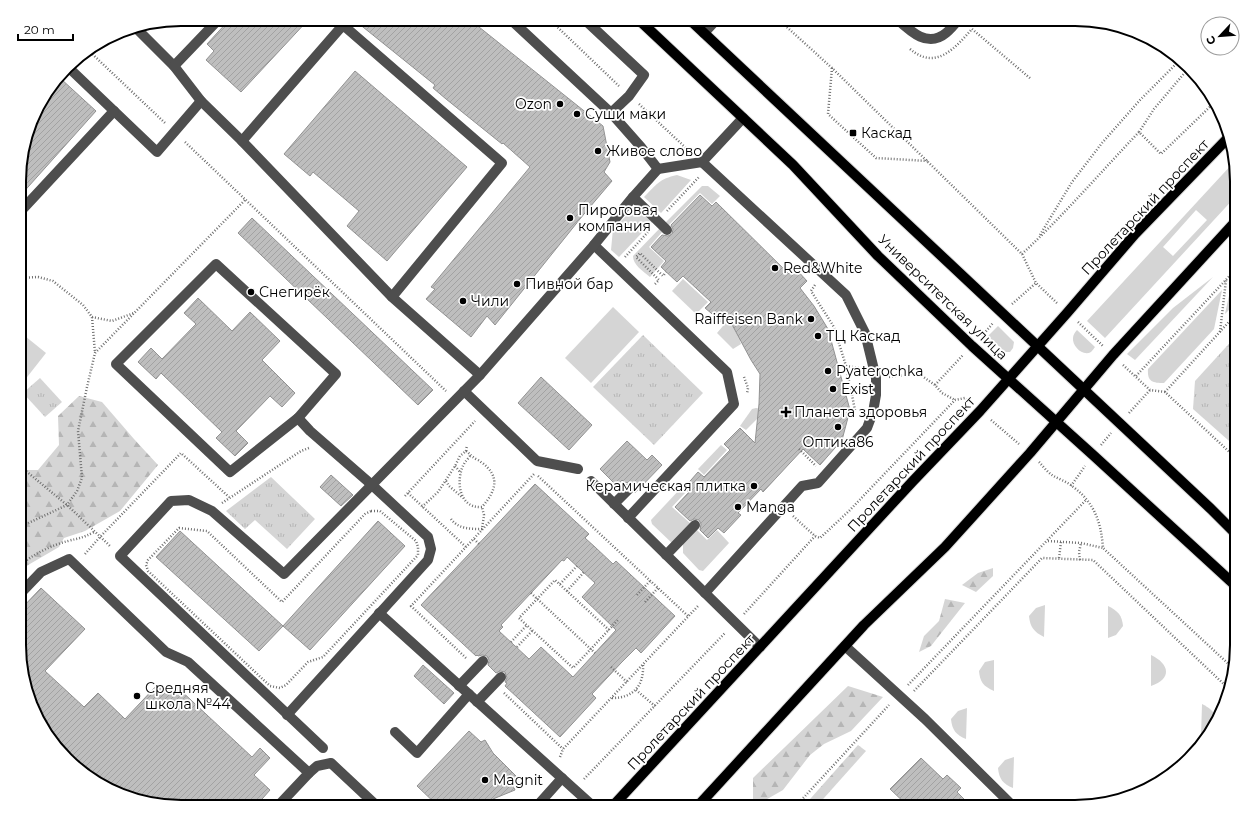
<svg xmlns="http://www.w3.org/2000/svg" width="1256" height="826" font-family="Montserrat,sans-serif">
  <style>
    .green { fill: #d5d5d5; fill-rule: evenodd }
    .forest { fill: url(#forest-firs) }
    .park { fill: url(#park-tufts) }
    .building { fill: url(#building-hatch); stroke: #929292; fill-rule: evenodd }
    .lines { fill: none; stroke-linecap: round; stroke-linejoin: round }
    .major-casing { stroke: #dbdbdb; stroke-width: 12 }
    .path { stroke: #707070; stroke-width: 2.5; stroke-dasharray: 1 2; stroke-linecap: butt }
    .minor { stroke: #4e4e4e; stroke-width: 10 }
    .major { stroke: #000; stroke-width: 10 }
    .poi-dot { fill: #000; stroke: #fff; stroke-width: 1.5 }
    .labels { text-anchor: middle; stroke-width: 3.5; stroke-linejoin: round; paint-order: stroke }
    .poi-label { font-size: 14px; fill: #000; stroke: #fff; text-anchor: start }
    .street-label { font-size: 14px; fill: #000; stroke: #fff }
    .rim { fill: none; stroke: #000; stroke-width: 2 }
  </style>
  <defs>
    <pattern id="forest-firs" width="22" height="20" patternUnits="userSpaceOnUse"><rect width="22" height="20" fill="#d5d5d5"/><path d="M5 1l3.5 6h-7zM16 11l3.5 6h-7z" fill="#b5b5b5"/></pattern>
    <pattern id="park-tufts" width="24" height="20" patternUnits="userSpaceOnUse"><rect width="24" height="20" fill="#d5d5d5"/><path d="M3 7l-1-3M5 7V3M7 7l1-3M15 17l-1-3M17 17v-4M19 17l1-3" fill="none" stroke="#b5b5b5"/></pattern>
    <pattern id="building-hatch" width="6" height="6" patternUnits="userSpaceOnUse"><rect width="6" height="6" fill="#bebebe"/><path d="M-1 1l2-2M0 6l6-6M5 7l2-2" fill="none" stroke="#a2a2a2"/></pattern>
  </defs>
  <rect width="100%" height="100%" fill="#fff"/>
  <g class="green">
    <path d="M1234,162L1237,170V195L1105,338L1087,321ZM1196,210L1207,220L1173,256L1163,247Z"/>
    <path d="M677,175L691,180L661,213L644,197C657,184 659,179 677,175Z"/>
    <polygon points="702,186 708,186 720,196 712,204 700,193 668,226 665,223"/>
    <polygon points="636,206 653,221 619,257 611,250 613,229"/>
    <path d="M661,227L664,230L649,247L664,261L650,277C643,271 633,265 633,256Z"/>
    <polygon points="1213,277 1135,360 1127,354 1173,308"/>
    <polygon points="683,279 708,302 696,314 672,291"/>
    <polygon points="1237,284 1237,302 1225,314 1230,291"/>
    <path d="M1222,290L1214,329L1164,383C1153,383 1147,382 1148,369Z"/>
    <polygon points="613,307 639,332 591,383 565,358"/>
    <polygon points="728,320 745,337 740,341 741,344 733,349 717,333"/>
    <polygon points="998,326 1014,342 1013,348 1010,352 1005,352 988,336"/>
    <path d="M1077,330L1095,347C1094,348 1093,350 1091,352C1083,357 1072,346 1073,338C1073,335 1075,332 1077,330Z"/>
    <polygon points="20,332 46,353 24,381 20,378"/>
    <polygon points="756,408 762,409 758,418 746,430 740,426 752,409"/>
    <polygon points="721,445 727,450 704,475 698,469"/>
    <polygon points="681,488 685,493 672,507 691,524 673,544 652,524 651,520"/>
    <polygon points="696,529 707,540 717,530 729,543 703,571 699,570 683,553 683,544"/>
    <path d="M1045,605L1044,637C1034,632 1030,627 1029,616L1036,608Z"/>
    <path d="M1108,606C1118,611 1122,615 1123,626L1116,635L1108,638Z"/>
    <path d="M1151,655C1170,664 1172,679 1151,686Z"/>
    <path d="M994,660V691C983,686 980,682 979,671L985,662Z"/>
    <path d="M1202,704C1216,711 1220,719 1210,733L1201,736Z"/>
    <path d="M967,708L966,739C956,735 952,730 951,719L958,711Z"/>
    <path d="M1014,757L1013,788C1003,784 999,779 998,768L1005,760Z"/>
  </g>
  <g class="forest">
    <polygon points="79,396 102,402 134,439 158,465 120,511 85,531 64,538 59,547 23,568 20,571 20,470 38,470 59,445 58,416"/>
    <polygon points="993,568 993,576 976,592 962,585 978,573"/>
    <polygon points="945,599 965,603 931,646 919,652 924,636 939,621"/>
    <polygon points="848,686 883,697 851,731 824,744 810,755 783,790 753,807 753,778"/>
    <polygon points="858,745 866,751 816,807 803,807"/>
  </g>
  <g class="park">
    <polygon points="643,335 703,393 654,445 593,387"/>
    <polygon points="1237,335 1237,448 1193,409 1195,381"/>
    <polygon points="40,378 62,402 45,417 23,393"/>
    <polygon points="271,477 315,519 287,549 255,520 245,529 226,511"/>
  </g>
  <g class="building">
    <polygon points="230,19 309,19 241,92 206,60 214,51 207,44"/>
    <polygon points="353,19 469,19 603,126 610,162 604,172 612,181 584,214 495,325 487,316 471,337 426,299 435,289 431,287 530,167 503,143 502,144 446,99 433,88 435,85"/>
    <polygon points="355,71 467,167 387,261 347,226 359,211 313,172 310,176 284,154"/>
    <polygon points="60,78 96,111 20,196 20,160 36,109"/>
    <polygon points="700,195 712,206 716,202 789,274 795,268 807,281 800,288 814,306 828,329 850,410 842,440 820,465 803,449 763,492 761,489 738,513 741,515 724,533 718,528 708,538 700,530 701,524 699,520 694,519 690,521 675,507 689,492 684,488 698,472 704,477 730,450 724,444 740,428 755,443 759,404 760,374 751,360 728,317 722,323 711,313 705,308 711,302 683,276 677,282 661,267 666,261 651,247 662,235 668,236 672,234 673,229 671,225"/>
    <polygon points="252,218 433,390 418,405 238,233"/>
    <polygon points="198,298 232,331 250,312 280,341 262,360 295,393 282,407 270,396 236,431 248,443 235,456 216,438 222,432 161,373 156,379 138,362 151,348 162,359 196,324 184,313"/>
    <polygon points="541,377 592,425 569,450 518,403"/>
    <polygon points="627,441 647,460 652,455 662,465 635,493 636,487 634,483 629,482 625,483 622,480 617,486 600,469"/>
    <polygon points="331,475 353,495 341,506 320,487"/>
    <path d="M535,484L589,534L585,538L595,547L613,564L616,561L675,616L641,653L636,648L621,663L592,694L596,698L560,737L505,686L507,683L505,682L507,678L505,672L500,671L496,673L488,665L489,660L487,656L482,655L478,656L477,655L476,656L421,605ZM567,557L595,583L582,597L616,630L573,677L541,647L529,659L499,631L503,627L501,625L562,560L564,561Z"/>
    <polygon points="378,521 405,546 310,650 283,626"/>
    <polygon points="180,531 283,626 259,651 156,557"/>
    <polygon points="41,588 85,629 45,671 84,707 98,693 125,719 158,684 170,695 177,687 252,757 260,748 270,758 254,775 270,790 255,807 181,807 129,798 91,780 41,726 20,666 20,610"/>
    <polygon points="423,665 454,693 444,704 414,676"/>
    <polygon points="469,731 481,742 485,740 493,753 519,779 513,785 515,790 493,799 497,807 439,807 417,786"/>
    <polygon points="921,758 943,779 947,775 961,788 957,792 972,807 909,807 890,789"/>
  </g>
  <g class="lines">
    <defs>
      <g id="major">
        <polyline points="638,19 793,165 878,256 972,346 1093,455 1237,587"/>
        <polyline points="689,19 1211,509 1237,535"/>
        <polyline points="612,807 913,481 980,411 1067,313 1135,234 1227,139"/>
        <polyline points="697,807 864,625 945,547 1030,453 1113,355 1237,220"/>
      </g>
    </defs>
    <use href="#major" class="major-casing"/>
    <g class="path">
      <polyline points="549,19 619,86"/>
      <polyline points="778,19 832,68 1022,254 1036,283 1058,304"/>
      <polyline points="878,19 884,25"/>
      <polyline points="972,29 1031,79"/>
      <path d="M910,49C936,71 955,48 972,29"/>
      <polyline points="88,50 165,123"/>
      <polyline points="832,68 828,114 876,158 928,161"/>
      <polyline points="639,104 688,150"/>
      <polyline points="1139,132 1154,109 1187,70"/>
      <polyline points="185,142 446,391"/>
      <polyline points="667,211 699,177"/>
      <polyline points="1040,235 1072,182 1102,143 1140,100 1179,61"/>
      <path d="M1022,254C1063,216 1100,173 1139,132L1161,154L1216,101"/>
      <polyline points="625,257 649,231"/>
      <polyline points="20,278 38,277 53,281 83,305 92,317 95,353"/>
      <polyline points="655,284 659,280 636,257 640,253 663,276 666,272"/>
      <polyline points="815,285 811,291 834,327 846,366 855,410"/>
      <polyline points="1012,304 1036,283"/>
      <polyline points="92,317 112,321 134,313"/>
      <polyline points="1078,322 1103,346"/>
      <polyline points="1220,332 1226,280"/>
      <polyline points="982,336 993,323"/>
      <polyline points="1123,365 1150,390 1165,392 1237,459"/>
      <polyline points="846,366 859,368"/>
      <polyline points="1136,376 1237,268"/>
      <polyline points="744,377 748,388 747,394"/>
      <polyline points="889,377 913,374 922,376 935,385 942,393 955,400"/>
      <polyline points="935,385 963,355"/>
      <polyline points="1165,392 1237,313"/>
      <polyline points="1129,413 1150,390"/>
      <polyline points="991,420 1019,444"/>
      <polyline points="1101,445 1111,433"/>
      <polyline points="799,449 816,466"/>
      <path d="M466,451C469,453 470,455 473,457C475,459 479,460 481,462C501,476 496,491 482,507C458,509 455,478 465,462C467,460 469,457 471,455"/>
      <polyline points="20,461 26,471 67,505 111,547"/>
      <path d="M1039,462C1043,466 1047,472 1052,475C1058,479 1066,481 1072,486C1094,502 1101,521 1103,548L1234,669"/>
      <polyline points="455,466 461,473"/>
      <polyline points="538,476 688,616"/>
      <polyline points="446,481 449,486 462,497"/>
      <polyline points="1071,486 1085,466"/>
      <polyline points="408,493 466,547"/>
      <polyline points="405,496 475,421"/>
      <polyline points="222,503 301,451 309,448"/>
      <polyline points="422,507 438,492 455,466 460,456 466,451 467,445"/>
      <polygon points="371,511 380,511 416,541 418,547 418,555 323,657 308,662 286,685 280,688 270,686 148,571 146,565 148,560 179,528 207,531 282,602 365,514"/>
      <polyline points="793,516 815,536 820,538 849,511 955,400 965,398 970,402"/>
      <path d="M451,519C458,529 471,529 482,529L484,515L482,507"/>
      <polyline points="20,527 67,505 77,491 82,478 78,431 87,387 95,353 245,200"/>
      <polyline points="474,539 479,544"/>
      <polyline points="1048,541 1081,543 1103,548"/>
      <polyline points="85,554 100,537 181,453 229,497"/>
      <polyline points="1059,558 1061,542"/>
      <polyline points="1080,560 1079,552 1081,543"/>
      <path d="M20,566C31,555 52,545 68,541C79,538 83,538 94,532"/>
      <polyline points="560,584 577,566"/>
      <polyline points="567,591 584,572"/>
      <polyline points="531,593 595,653"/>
      <polyline points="637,595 650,581"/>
      <polyline points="645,602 658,588"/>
      <polyline points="744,614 815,536"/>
      <polyline points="609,630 555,580 519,618 573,668 618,620"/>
      <polyline points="511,642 527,625"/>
      <polyline points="517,647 533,630"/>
      <polyline points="466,658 411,606 534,474"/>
      <polyline points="611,667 627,682"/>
      <polyline points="908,685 1086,500"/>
      <polyline points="636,690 655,706"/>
      <polyline points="914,691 1042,558 1093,560 1230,690"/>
      <polyline points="504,693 563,749"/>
      <path d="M612,698C633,698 644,686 643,665"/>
      <polyline points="560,757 563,749 698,606"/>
      <polyline points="584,779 725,633"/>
      <polyline points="795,807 889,705"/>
    </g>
    <g class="minor">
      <polyline points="510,19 611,113 641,147 658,169"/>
      <polyline points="584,19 644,75 629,96 611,113"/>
      <path d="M897,19C911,32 928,48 946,33C951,29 955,24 959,19"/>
      <polyline points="136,28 174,66 201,101 242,141 392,297 480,375"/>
      <polyline points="704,33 717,19"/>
      <polyline points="174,66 219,19"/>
      <polyline points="68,67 157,152 201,101"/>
      <polyline points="242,141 343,25 502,163 392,297"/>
      <polyline points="633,197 667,230"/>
      <polyline points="20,212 114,111"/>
      <polyline points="594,245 727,372 734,404 628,518"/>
      <polygon points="216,264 336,374 298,418 230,472 116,364"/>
      <polyline points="464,391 537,461 578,469"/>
      <polyline points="591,481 760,647"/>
      <polyline points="614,504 630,488"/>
      <polyline points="666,555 695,525"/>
      <polyline points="705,593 802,486 818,483 867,428 873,412 876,395 876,378 865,333 846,295 702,162 743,118"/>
      <polyline points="20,594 41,572 69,559 166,652 188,662 309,773 277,807"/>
      <polyline points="379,613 594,807"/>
      <polyline points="845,646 925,719 1014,807"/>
      <polyline points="459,686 483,661"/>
      <polyline points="477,702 501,677"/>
      <polyline points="287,715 428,560 431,549 428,537 372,485 310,431 298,418"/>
      <polyline points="395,732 417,753 469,694"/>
      <polyline points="323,748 120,556 171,501 189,500 212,511 284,574 480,375 594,245 633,197 658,169 702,162"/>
      <polyline points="309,773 317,766 331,763 378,807"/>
      <polyline points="536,807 562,778"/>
    </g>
    <use href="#major" class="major"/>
  </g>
  <g class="poi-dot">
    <circle cx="560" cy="104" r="4"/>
    <circle cx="577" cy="114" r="4"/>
    <rect x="849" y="129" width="8" height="8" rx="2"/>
    <circle cx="598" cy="151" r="4"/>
    <circle cx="570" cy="218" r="4"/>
    <circle cx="775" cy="268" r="4"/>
    <circle cx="517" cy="284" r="4"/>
    <circle cx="251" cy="292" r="4"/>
    <circle cx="463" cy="301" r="4"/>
    <circle cx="811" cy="319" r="4"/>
    <circle cx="818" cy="336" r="4"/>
    <circle cx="828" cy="371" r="4"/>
    <circle cx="833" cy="389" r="4"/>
    <path d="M784 406h4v4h4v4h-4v4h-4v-4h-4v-4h4z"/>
    <circle cx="838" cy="427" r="4"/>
    <circle cx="754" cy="486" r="4"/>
    <circle cx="738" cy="507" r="4"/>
    <circle cx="137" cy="696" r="4"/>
    <circle cx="485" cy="780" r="4"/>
  </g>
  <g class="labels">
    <g class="poi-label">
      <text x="552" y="109" text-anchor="end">Ozon</text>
      <text x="585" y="119">Суши маки</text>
      <text x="861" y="138">Каскад</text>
      <text x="606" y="156">Живое слово</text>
      <text x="578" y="215">Пироговая<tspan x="578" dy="16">компания</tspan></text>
      <text x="783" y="273">Red&amp;White</text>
      <text x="525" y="289">Пивной бар</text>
      <text x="259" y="297">Снегирёк</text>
      <text x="471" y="306">Чили</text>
      <text x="803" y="324" text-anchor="end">Raiffeisen Bank</text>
      <text x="826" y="341">ТЦ Каскад</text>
      <text x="836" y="376">Pyaterochka</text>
      <text x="841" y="394">Exist</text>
      <text x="794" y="417">Планета здоровья</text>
      <text x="838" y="447" text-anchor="middle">Оптика86</text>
      <text x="746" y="491" text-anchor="end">Керамическая плитка</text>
      <text x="746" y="512">Manga</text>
      <text x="145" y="693">Средняя<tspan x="145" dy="16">школа №44</tspan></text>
      <text x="493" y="785">Magnit</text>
    </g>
    <g class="street-label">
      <text transform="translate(1145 207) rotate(-47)" y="5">Пролетарский проспект</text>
      <text transform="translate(943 297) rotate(44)" y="5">Университетская улица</text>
      <text transform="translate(911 464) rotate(-47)" y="5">Пролетарский проспект</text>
      <text transform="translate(691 702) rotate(-47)" y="5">Пролетарский проспект</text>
    </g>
  </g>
  <path d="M0 0H1256V826H0ZM181 26H1075A155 155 0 0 1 1230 181V645A155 155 0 0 1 1075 800H181A155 155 0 0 1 26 645V181A155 155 0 0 1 181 26Z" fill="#fff" fill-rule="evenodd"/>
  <path class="rim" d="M181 26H1075A155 155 0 0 1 1230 181V645A155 155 0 0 1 1075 800H181A155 155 0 0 1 26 645V181A155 155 0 0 1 181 26Z"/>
  <g transform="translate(1220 36) rotate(244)"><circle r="19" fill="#ffffff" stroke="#999999"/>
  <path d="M0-3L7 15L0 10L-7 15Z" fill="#000000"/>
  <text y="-6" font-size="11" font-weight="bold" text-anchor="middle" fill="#000000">С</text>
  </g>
  <path d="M18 34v6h55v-6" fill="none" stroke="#000000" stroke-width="2"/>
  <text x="24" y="34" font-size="12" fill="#000000" stroke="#ffffff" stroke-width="3" paint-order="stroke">20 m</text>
</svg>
